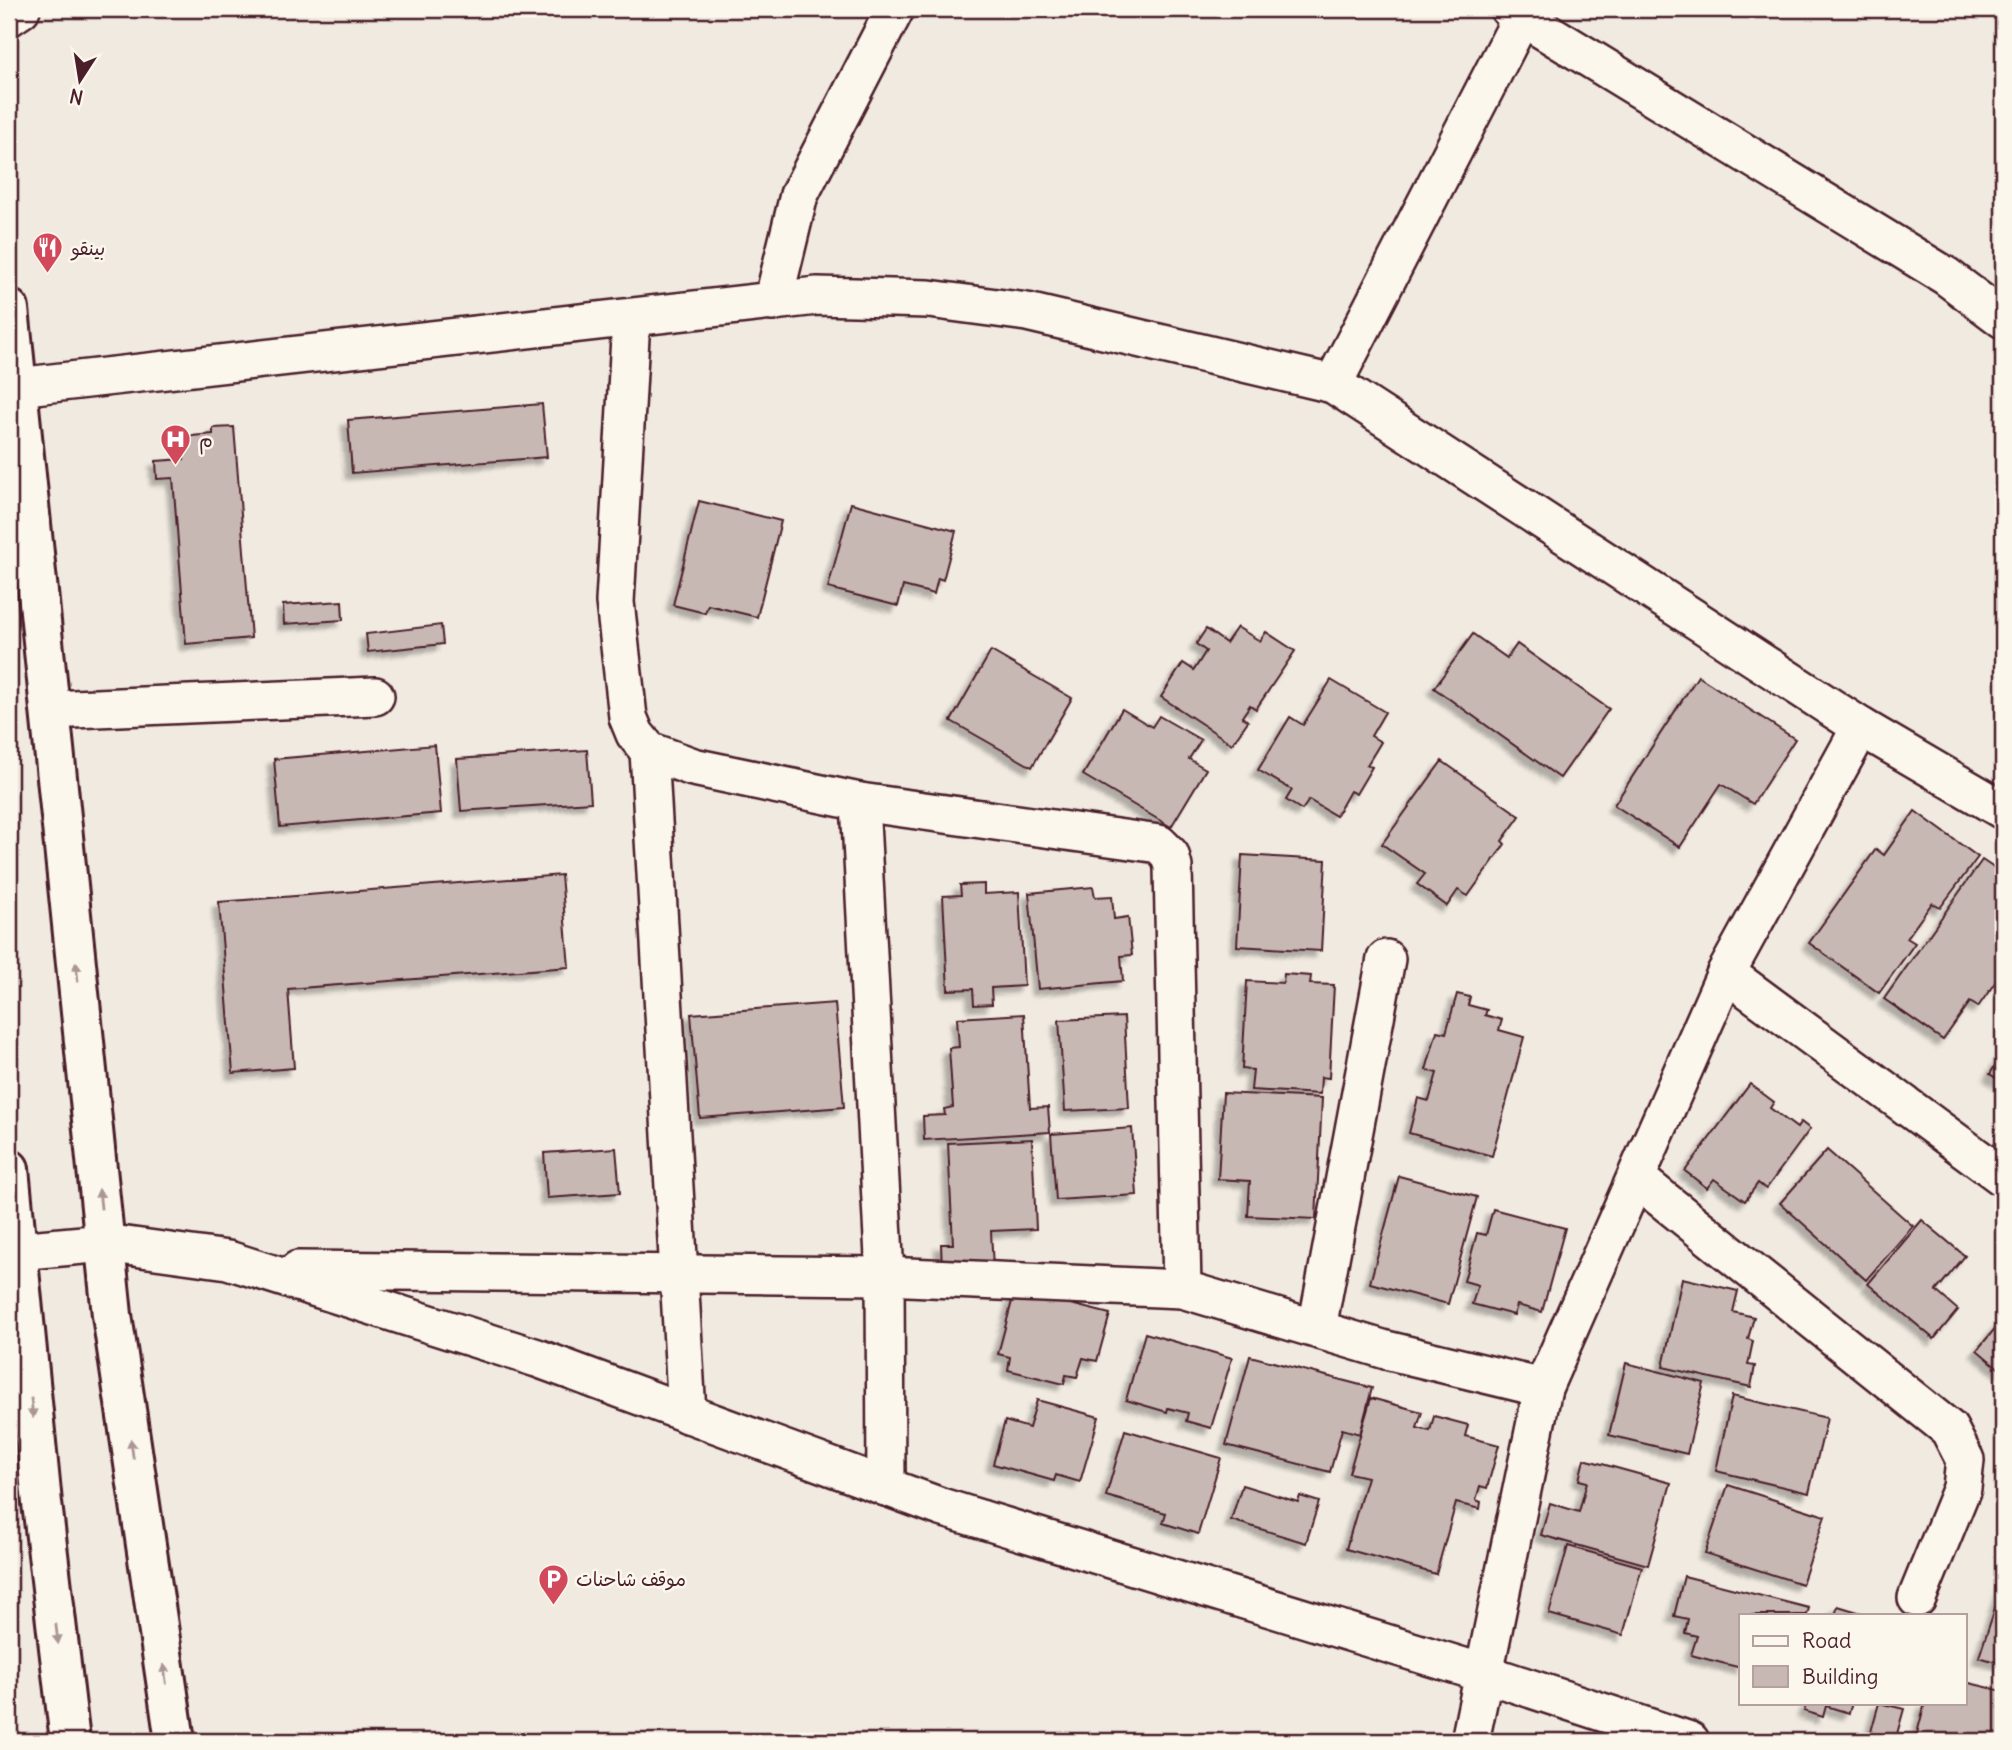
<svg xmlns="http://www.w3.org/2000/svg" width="2012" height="1750" font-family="Delius,'Playpen Sans Arabic',sans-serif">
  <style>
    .building { fill: #c8b8b3; stroke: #4a1f2b; stroke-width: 2; filter: url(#shadow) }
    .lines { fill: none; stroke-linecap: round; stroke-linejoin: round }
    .minor-casing { stroke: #4a1f2b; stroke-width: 42 }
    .trunk-casing { stroke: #4a1f2b; stroke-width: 44 }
    .minor { stroke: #fbf7ec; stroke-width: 37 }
    .trunk { stroke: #fbf7ec; stroke-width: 38 }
    .oneway { fill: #ab9695 }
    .labels { text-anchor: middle; stroke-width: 5; stroke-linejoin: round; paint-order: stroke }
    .poi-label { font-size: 19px; fill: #4a1f2b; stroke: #fbf7ec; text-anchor: start }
  </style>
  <defs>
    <filter id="shadow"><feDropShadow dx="-6" dy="6" stdDeviation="2" flood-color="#0004"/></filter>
  </defs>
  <rect width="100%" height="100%" fill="#f0eae0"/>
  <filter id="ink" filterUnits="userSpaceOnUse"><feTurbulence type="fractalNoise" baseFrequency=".0143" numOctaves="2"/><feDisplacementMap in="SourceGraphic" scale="14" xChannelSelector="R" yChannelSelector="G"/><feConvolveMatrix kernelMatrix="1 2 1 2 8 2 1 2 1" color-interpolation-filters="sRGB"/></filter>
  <g filter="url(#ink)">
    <g class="building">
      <polygon points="542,404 547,457 352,473 348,420"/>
      <polygon points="234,427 251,638 186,644 173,478 157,479 156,461 184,459 181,437 213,434 213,428"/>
      <polygon points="699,501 781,521 757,617 708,605 705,613 673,605"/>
      <polygon points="851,503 956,531 943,580 938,578 934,594 903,586 898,606 828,588"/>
      <polygon points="342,601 343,620 284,624 283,605"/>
      <polygon points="441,625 443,644 368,652 366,634"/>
      <polygon points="1237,627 1260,641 1266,632 1295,651 1256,709 1250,705 1242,717 1248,721 1232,744 1161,697 1183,663 1194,670 1206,651 1196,644 1206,629 1226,643"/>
      <polygon points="1473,634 1507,658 1517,644 1609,709 1560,778 1434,688"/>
      <polygon points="991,651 1072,698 1032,767 951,721"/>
      <polygon points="1698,676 1795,739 1753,804 1721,784 1680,847 1614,805"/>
      <polygon points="1331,680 1385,712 1371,736 1381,742 1367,765 1372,767 1356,794 1350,791 1336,816 1309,800 1302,810 1286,800 1292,790 1258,770 1290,717 1303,725"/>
      <polygon points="1122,709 1152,727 1159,716 1201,740 1189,759 1206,769 1171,827 1083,775"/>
      <polygon points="435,745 441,813 280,827 274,759"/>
      <polygon points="587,750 591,802 461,811 457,759"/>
      <polygon points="1442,761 1520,816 1502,841 1505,844 1468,896 1458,890 1447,906 1417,884 1425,874 1382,844"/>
      <polygon points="1915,811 1978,857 1940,908 1932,903 1907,938 1915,943 1879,993 1809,943 1876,849 1884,855"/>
      <polygon points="1242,855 1326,860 1321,951 1237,946"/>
      <polygon points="1982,860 2003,874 2003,971 1978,1007 1970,1002 1943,1040 1884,999"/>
      <polygon points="561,875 569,967 288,989 294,1068 233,1073 219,902"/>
      <polygon points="984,884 984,894 1019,892 1024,986 991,988 992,1004 974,1005 973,989 948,990 943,896 961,895 960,885"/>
      <polygon points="1093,887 1095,897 1112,896 1114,919 1128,917 1132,955 1121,956 1123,981 1038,989 1029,893"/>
      <polygon points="1284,974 1311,976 1310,984 1334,985 1329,1078 1321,1077 1320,1094 1251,1090 1253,1070 1242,1069 1247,981 1283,983"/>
      <polygon points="1457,994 1470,997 1468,1005 1487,1010 1485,1015 1502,1020 1499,1030 1524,1037 1492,1156 1409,1133 1418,1098 1429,1101 1437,1073 1426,1070 1437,1031 1446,1033"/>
      <polygon points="835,1003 844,1107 700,1118 691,1014"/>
      <polygon points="1024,1014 1030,1108 1048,1107 1050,1132 924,1140 923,1116 945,1115 944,1109 953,1107 949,1048 959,1047 957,1018"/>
      <polygon points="1124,1017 1129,1108 1065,1111 1059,1020"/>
      <polygon points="2003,1053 2003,1083 1990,1074"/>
      <polygon points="1750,1084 1774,1102 1770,1108 1797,1128 1801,1122 1810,1129 1766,1189 1758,1183 1745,1201 1714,1179 1707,1188 1685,1171"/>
      <polygon points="1223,1093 1322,1098 1316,1219 1248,1216 1250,1181 1218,1179"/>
      <polygon points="1132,1128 1137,1195 1056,1200 1051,1134"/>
      <polygon points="1032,1139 1036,1229 991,1231 993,1268 942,1270 941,1244 953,1244 948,1143"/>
      <polygon points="616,1148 620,1193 547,1198 544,1153"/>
      <polygon points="1827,1150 1913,1226 1866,1280 1780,1203"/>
      <polygon points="1399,1176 1477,1197 1448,1304 1370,1283"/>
      <polygon points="1493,1209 1565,1228 1542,1312 1517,1305 1514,1315 1472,1304 1478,1285 1464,1281 1477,1233 1486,1235"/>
      <polygon points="1922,1220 1965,1256 1936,1291 1958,1310 1934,1339 1868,1284"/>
      <polygon points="1682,1278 1738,1291 1733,1312 1754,1317 1748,1339 1753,1341 1748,1365 1755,1366 1751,1387 1663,1367"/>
      <polygon points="1015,1290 1110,1314 1097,1361 1083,1358 1077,1377 1066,1375 1064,1384 1008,1370 1010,1357 998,1354"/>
      <polygon points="2003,1319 2003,1372 1977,1350"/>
      <polygon points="1145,1333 1232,1358 1211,1428 1186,1421 1188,1413 1168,1408 1167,1412 1126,1400"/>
      <polygon points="1250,1356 1372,1388 1360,1434 1342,1429 1330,1472 1226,1445"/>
      <polygon points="1626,1363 1704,1383 1687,1454 1609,1435"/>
      <polygon points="1732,1396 1827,1418 1809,1493 1716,1471"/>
      <polygon points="1371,1398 1422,1412 1417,1428 1430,1431 1434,1416 1468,1425 1465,1436 1499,1445 1487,1488 1480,1486 1476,1500 1481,1502 1480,1509 1456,1503 1436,1574 1346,1549 1367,1477 1349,1473"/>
      <polygon points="1037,1400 1099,1417 1080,1482 1056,1475 1054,1481 993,1464 1005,1421 1029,1428"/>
      <polygon points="1125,1430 1221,1458 1198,1534 1163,1523 1166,1513 1106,1496"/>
      <polygon points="1584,1459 1671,1483 1648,1565 1541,1535 1550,1503 1579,1512 1587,1482 1579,1480"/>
      <polygon points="1242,1485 1298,1502 1300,1496 1319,1502 1306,1543 1231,1520"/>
      <polygon points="1728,1485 1825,1516 1802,1584 1705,1553"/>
      <polygon points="1568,1546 1642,1567 1623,1635 1549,1614"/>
      <polygon points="1684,1576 1809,1608 1807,1615 1741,1615 1741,1668 1691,1655 1697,1636 1685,1633 1688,1619 1674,1616"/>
      <polygon points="2003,1584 2003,1664 1979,1657"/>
      <polygon points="1838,1606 1868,1615 1835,1615"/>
      <polygon points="1965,1682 2003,1691 2003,1741 1915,1741 1925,1703 1965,1703"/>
      <polygon points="1807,1703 1852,1703 1849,1713 1826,1706 1823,1717 1804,1711"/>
      <polygon points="1879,1703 1904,1709 1895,1741 1869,1739"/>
    </g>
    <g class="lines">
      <defs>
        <g id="minor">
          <polyline points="1509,9 1946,276 2003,319"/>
          <polyline points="9,17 21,9"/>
          <polyline points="773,302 799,195 895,9"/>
          <polyline points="631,319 615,602 628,717 635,734 649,751 693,767 860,802 1159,844 1170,855 1173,867 1182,1289"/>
          <polyline points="1333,384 1526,9"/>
          <polyline points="17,387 817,296 929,299 1027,312 1333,384 1861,727 2003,810"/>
          <polyline points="50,710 375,696"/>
          <polyline points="1861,727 1726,973 2003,1177"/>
          <polyline points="649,751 687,1414"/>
          <polyline points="860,802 885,1276 886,1487"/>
          <polyline points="1636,1178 1949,1429 1965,1460 1962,1488 1917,1598"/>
          <polyline points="17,1251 105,1243 228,1260 537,1358 941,1507 1483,1673 1690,1741"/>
          <polyline points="298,1270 885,1276 1182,1289 1386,1350 1543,1388"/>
          <polyline points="1317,1328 1386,959"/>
          <polyline points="1470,1741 1543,1388 1726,973"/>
        </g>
        <g id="trunk">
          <polyline points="9,309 112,1315 175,1741"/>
          <polyline points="9,1169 42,1503 70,1741"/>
        </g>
      </defs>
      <use href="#minor" class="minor-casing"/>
      <use href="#trunk" class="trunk-casing"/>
      <use href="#minor" class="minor"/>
      <use href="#trunk" class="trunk"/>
    </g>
    <defs><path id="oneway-solid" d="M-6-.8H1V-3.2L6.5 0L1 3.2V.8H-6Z" transform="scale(1.75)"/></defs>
    <g class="oneway">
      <use href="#oneway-solid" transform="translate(77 972) rotate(-96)"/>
      <use href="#oneway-solid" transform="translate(100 1199) rotate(-96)"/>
      <use href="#oneway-solid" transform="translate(32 1408) rotate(84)"/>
      <use href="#oneway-solid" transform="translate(132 1449) rotate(-98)"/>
      <use href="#oneway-solid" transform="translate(57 1634) rotate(83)"/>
      <use href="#oneway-solid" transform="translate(165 1674) rotate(-98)"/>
    </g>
  </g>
  <defs>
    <symbol id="restaurant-pin" viewBox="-11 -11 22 30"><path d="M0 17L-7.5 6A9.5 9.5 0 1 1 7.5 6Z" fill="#d1495b" stroke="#fbf7ec"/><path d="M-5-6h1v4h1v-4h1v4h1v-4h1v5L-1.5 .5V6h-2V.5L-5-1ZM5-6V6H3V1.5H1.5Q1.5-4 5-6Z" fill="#fff"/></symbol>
    <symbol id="hospital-pin" viewBox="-11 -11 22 30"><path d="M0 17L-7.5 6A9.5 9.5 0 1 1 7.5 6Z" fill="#d1495b" stroke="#fbf7ec"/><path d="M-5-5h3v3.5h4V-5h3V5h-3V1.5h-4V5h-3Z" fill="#fff"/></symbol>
    <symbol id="parking-pin" viewBox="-11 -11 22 30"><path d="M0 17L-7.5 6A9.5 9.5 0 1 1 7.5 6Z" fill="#d1495b" stroke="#fbf7ec"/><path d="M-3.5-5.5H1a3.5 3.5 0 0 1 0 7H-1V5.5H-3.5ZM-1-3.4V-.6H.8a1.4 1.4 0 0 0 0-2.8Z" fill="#fff"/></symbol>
  </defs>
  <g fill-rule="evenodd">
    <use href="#restaurant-pin" x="30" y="230" width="35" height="47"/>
    <use href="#hospital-pin" x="158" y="422" width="35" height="47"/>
    <use href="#parking-pin" x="536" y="1562" width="35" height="47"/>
  </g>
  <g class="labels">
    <g class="poi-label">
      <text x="71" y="255">بينقو</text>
      <text x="199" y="447">م</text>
      <text x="576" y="1586">موقف شاحنات</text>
    </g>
  </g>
  <rect width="2012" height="1750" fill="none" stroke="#fbf7ec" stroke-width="35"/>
  <rect x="18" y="18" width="1977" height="1715" fill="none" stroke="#4a1f2b" stroke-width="2.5" filter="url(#ink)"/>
  <rect x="1739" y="1614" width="228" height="91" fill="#fbf7ec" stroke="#b4a19f" stroke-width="2"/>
  <rect x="1753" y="1636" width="35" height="10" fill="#fbf7ec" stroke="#b4a19f" stroke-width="2"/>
  <text x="1802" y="1648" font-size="21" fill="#4a1f2b">Road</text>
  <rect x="1753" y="1666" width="35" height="21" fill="#c8b8b3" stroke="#b4a19f" stroke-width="2"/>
  <text x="1802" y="1684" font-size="21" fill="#4a1f2b">Building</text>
  <g transform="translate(80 80) rotate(192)" stroke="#fbf7ec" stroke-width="5" paint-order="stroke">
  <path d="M0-5L12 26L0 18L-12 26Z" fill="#4a1f2b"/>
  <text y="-10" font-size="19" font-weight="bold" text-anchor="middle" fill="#4a1f2b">N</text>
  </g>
</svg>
